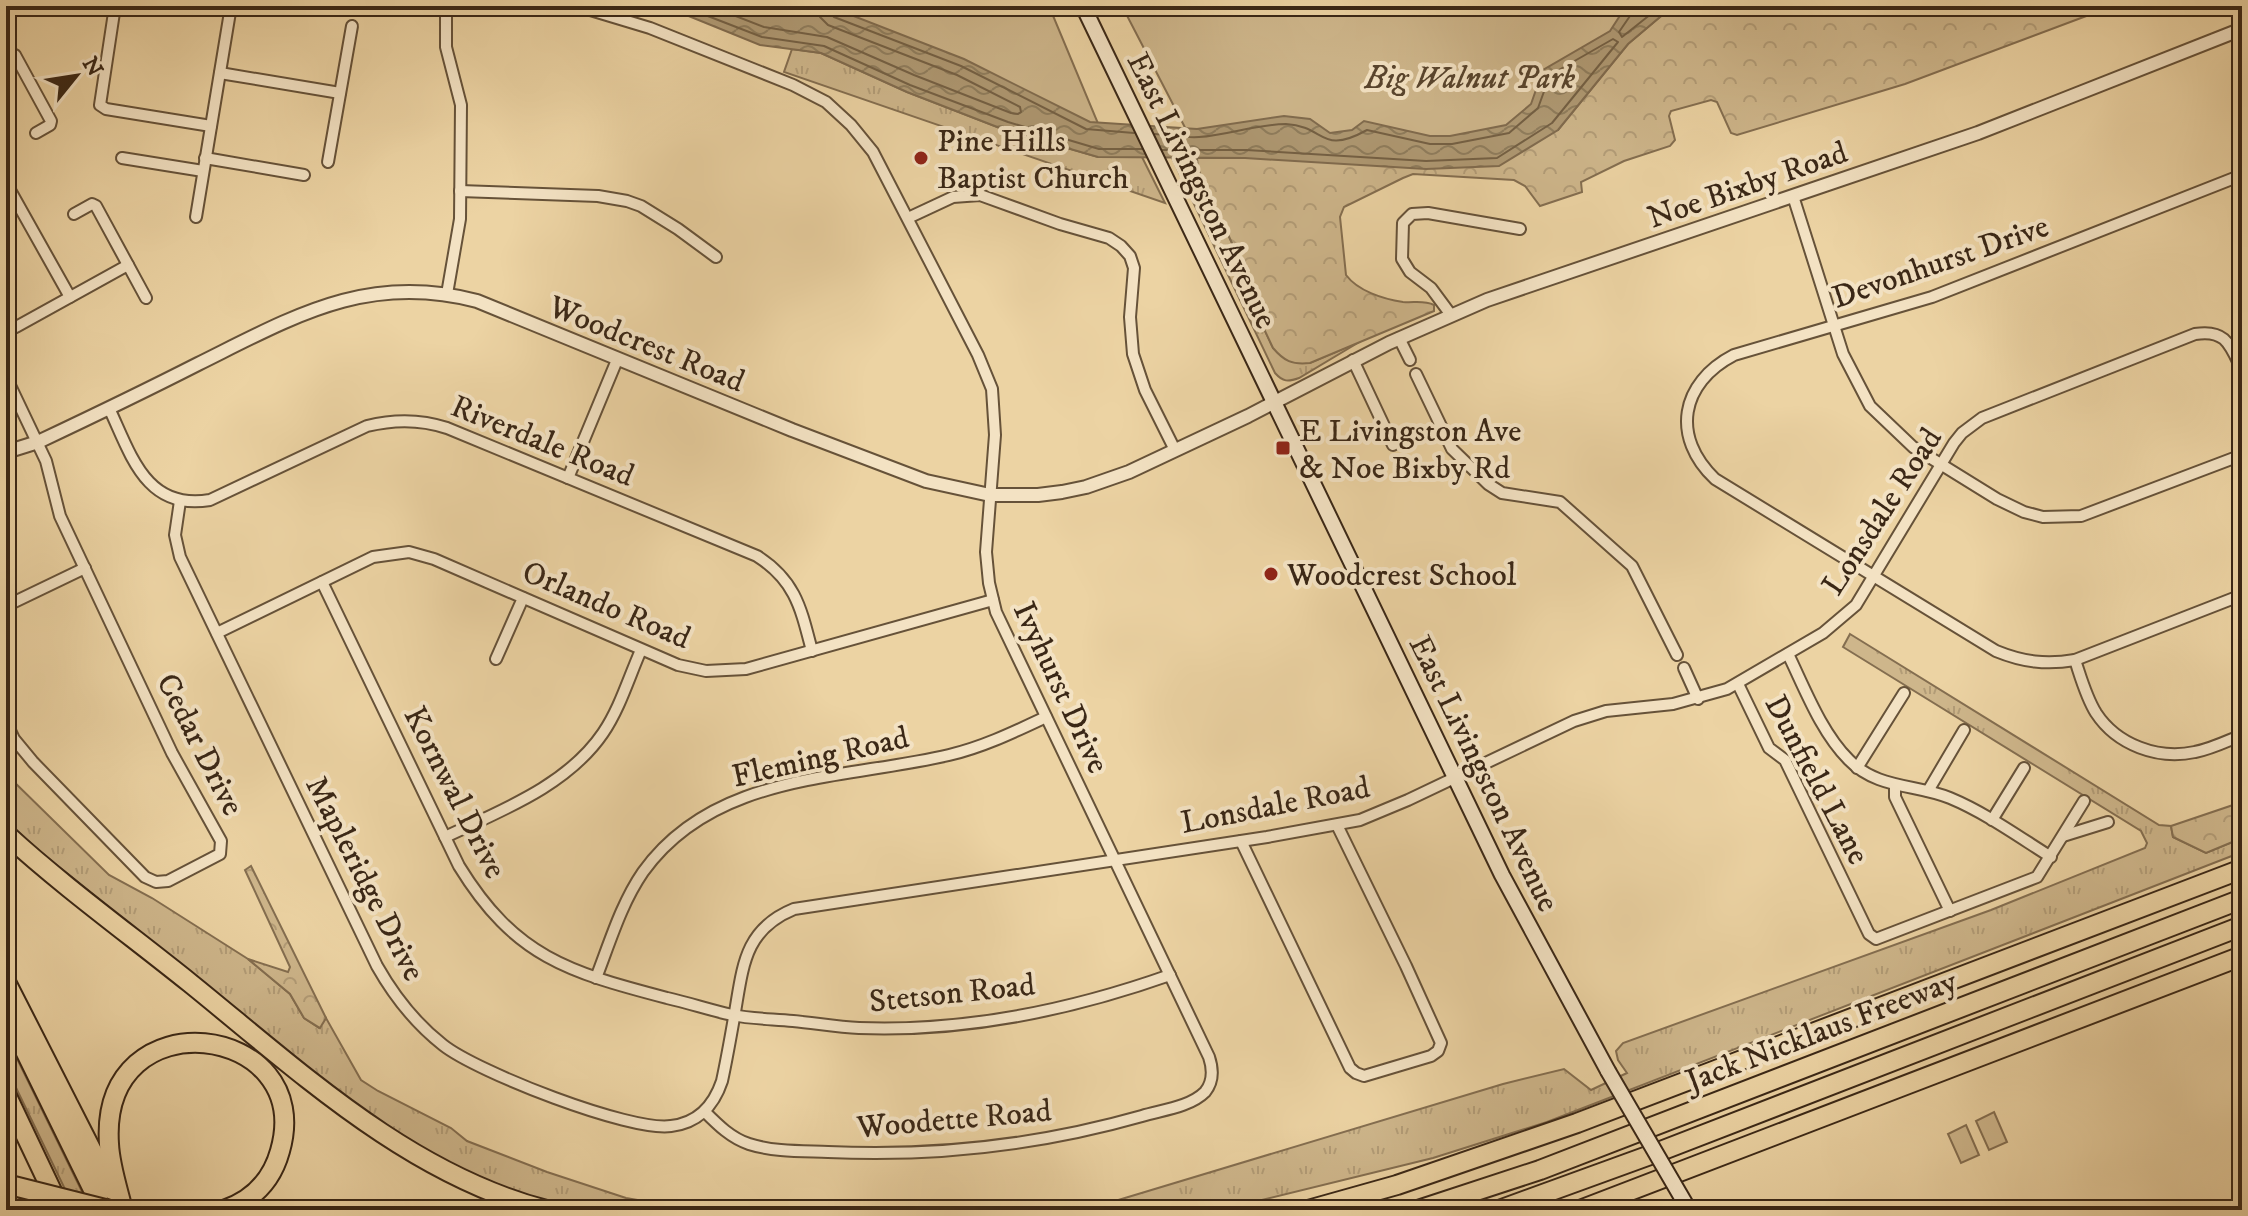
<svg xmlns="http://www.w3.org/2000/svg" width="2248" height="1216" font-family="'IM FELL DW Pica',serif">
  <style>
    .grass { fill: url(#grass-tufts); stroke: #846e50; stroke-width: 2 }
    .forest { fill: url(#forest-crowns); stroke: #846e50; stroke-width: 2 }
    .park { fill: #ceb68b; stroke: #846e50; stroke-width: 2 }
    .water { fill: url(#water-waves); stroke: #806b4e; stroke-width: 2 }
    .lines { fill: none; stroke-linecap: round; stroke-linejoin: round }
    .shore { stroke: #746044; stroke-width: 2 }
    .minor-casing { stroke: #665239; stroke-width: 14 }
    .tertiary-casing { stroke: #665239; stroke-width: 16 }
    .secondary-casing { stroke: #3a2716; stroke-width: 18 }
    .motorway-casing { stroke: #3a2716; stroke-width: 22 }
    .minor { stroke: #f3e2c3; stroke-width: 10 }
    .tertiary { stroke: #f3e2c3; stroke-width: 12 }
    .secondary { stroke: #f3e2c3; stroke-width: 14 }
    .motorway { stroke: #ecd3a3; stroke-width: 18 }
    .secondary-bridge-casing { stroke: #3a2716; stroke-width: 18; stroke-linecap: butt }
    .motorway-bridge-casing { stroke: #3a2716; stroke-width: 22; stroke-linecap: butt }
    .secondary-bridge { stroke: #f3e2c3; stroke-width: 14 }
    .motorway-bridge { stroke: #ecd3a3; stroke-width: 18 }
    .poi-dot { fill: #8f2418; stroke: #f3e2c3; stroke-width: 3 }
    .labels { text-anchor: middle; stroke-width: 8; stroke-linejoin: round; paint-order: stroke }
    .park-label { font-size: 32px; font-style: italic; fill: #58442d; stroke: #f3e2c3 }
    .poi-label { font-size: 32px; fill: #3a2716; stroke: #f3e2c3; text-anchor: start }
    .street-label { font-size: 32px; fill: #3a2716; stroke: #f3e2c3 }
  </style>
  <defs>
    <pattern id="grass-tufts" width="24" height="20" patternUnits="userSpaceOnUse" patternTransform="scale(2)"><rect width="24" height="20" fill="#ceb68b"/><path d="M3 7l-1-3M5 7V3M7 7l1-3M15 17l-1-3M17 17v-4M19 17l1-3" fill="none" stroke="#b29c77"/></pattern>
    <pattern id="forest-crowns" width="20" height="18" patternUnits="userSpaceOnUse" patternTransform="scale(2)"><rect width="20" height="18" fill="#ceb68b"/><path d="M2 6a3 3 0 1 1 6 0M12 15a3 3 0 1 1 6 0" fill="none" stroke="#b29c77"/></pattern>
    <pattern id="water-waves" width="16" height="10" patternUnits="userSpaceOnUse" patternTransform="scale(2)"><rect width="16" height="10" fill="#af9973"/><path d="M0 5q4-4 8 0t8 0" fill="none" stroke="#8f7d5d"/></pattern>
  </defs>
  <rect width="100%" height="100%" fill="#ecd3a3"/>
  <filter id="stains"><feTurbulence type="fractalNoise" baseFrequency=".0025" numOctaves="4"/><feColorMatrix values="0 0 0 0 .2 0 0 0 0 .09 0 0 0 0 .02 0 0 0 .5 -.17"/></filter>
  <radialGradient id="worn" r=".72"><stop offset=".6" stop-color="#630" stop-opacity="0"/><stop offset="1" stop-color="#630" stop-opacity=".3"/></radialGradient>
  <g class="grass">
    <polygon points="792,49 821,53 907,92 1005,130 1098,157 1142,157 1165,203 784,72"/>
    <path d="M1172,158H1197L1198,170L1232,243L1234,263L1273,348L1310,363L1361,341L1299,378C1288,382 1283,382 1275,373Z"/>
    <polygon points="1850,634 2159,825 2171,826 2173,837 2206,853 2242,838 2242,852 1547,1122 1433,1158 1233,1207 1214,1210 1065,1210 1115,1201 1503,1084 1564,1069 1591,1090 1627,1073 1618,1060 1616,1051 1623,1043 1991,910 2145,848 2147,843 2141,831 1843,647"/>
    <polygon points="6,774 109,875 152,898 248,959 290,994 304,1018 319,1028 326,1018 361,1080 378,1091 451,1128 467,1141 547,1172 626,1198 695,1210 557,1210 503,1193 413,1147 295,1059 36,848 6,820"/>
    <polygon points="6,1036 91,1210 75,1210 6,1067"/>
  </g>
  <g class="forest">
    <path d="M1673,6H2113L1905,84L1737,135L1731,133L1717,102L1711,100L1671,111L1669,116L1675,140L1670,146L1624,161L1581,182L1582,192L1540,206L1525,186L1514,180L1413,174L1403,178L1344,207L1340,217L1346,275C1358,291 1383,299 1403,302C1414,303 1424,300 1434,305V311L1310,363C1292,365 1284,361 1273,348L1233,263L1232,243L1198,169L1197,158H1245L1558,130L1628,44Z"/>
    <polygon points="2242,802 2242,838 2206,853 2173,837 2171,826"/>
    <polygon points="251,866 326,1018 320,1028 304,1018 290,994 248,959 288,972 290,967 245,870"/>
  </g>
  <g class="park">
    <polygon points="764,6 1049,6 1102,133"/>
    <polygon points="1122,6 1654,6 1480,150 1192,141"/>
    <polygon points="1994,1112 2007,1142 1989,1150 1976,1121"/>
    <polygon points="1966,1125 1979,1155 1961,1163 1948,1134"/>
  </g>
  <polygon class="water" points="664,6 828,6 964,59 1090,122 1197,129 1284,116 1310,119 1330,133 1352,130 1364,121 1430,136 1450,136 1506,125 1531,104 1543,70 1610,31 1623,11 1630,6 1673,6 1628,44 1558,130 1499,166 1426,169 1245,158 1098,157 1005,130 907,92 821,53 760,45"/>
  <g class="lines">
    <g class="shore">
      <polyline points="682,6 762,37 824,46 910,85 1008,122 1099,149 1142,149"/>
      <polyline points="710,6 764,27 827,37 914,75 1011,113 1018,114 1021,112 1020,107 957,75 828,25 820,17 818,6"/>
      <polyline points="828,6 829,12 834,17 961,66 1086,129 1134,133"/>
      <polyline points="1633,6 1632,13 1619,32 1622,37 1661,6"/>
      <path d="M1155,134C1169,135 1185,138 1199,137C1228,135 1257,124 1286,124C1326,126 1320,156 1367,130L1430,144H1452L1509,133L1538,108L1550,75L1613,39L1618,42L1552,123L1497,158L1426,161L1246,150H1162"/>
    </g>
    <defs>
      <g id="minor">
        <polyline points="115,6 100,105 106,109 211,126"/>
        <polyline points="446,6 446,47 461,105 460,219 447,294"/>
        <path d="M577,6L650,28L793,85L826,102L851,125L873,152L978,355L992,389L995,435L986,552L989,583L996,612L1209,1057C1213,1069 1214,1081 1205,1092C1190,1107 1162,1110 1142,1116C1040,1145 935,1157 828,1152C802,1151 774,1152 749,1144C731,1138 718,1125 705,1112"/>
        <polyline points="6,60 15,55 51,121 50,125 36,133"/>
        <polyline points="220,73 340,93"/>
        <polyline points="122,158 203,171"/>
        <polyline points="205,158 304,175"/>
        <polyline points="328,162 352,26"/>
        <path d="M2242,175L1932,297L1734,355C1680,383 1671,437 1715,479L1996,651C2023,662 2046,665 2075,660L2242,595"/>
        <polyline points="6,183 70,297"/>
        <polyline points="460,191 598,196 627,201 641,206 678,229 716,257"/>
        <polyline points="1793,196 1843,354 1870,406 1913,447 1997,499 2024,512 2043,517 2081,516 2242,455"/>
        <polyline points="74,214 92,204 96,206 146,298"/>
        <polyline points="196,217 231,6"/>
        <polyline points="908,218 953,197 980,195 1060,224 1109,238 1121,246 1130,256 1134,268 1130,317 1133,354 1145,390 1175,450"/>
        <polyline points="1451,315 1431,288 1410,272 1402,259 1403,223 1412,214 1428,213 1520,229"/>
        <polyline points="6,330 16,327 128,265"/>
        <polyline points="1399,338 1410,360"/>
        <polyline points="1353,360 1393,445"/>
        <polyline points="1416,374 1452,449 1488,484 1502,493 1560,502 1632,566 1677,655"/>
        <polyline points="6,377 46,461 60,516 172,753 221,841 220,854 168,881 156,882 145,877 33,762 14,739 6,722"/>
        <path d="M109,408C131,455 146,511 210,500L367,426C395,419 420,419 447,428L757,556C796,581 801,609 812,651"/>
        <polyline points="568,478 617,360"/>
        <path d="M180,501L175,535L180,557L377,966C394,996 415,1023 443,1045C477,1072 630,1132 671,1126C698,1123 714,1105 722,1081C727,1058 731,1035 735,1012C743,965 745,929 794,909L1267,837L1360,820L1408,800L1574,721L1606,711L1673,704L1727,689L1823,633L1856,605L1954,443L1962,433L1982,418L2195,334C2226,329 2230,345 2242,370"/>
        <path d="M322,582L459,866C515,957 568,972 667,998C689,1003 710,1010 732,1015C752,1019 773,1019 793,1021C815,1023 837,1027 859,1028C964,1032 1071,1010 1170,975"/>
        <polyline points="6,606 85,568"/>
        <polyline points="217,633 373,557 409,552 434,559 678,665 706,671 746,669 993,600"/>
        <path d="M1788,654C1805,689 1821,732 1849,760C1877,789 1916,784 1950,798C1986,813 2019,837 2051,857"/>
        <polyline points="496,659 523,598"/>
        <path d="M2075,660C2081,678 2086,697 2096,713C2117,745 2158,760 2195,752C2211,749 2227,741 2242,735"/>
        <polyline points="1684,668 1698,699"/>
        <polyline points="1738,684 1769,748 1785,760 1869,934 1876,939 2037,877 2084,801"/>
        <polyline points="1857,768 1904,693"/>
        <polyline points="1895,786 1895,797 1950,911"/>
        <polyline points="1928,791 1964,730"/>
        <polyline points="1992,820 2024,768"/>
        <polyline points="2063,836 2108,822"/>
        <path d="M445,837C500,811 567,786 603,733C620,708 629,677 641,650"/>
        <polyline points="1241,841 1350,1068 1356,1073 1364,1076 1431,1056 1438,1051 1441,1043 1406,966 1337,825"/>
        <path d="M596,978C610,942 621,904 643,872C714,773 841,780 949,755C983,747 1014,732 1046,717"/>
      </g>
      <path id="tertiary" d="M6,452L38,442C91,417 145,391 198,364C293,317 367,272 477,301L792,430L926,481L990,495H1038L1062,492L1086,487L1129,472L1248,416L1389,343L1487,300L1978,133L2242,29"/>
      <polyline id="secondary" points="1083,6 1502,875 1608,1071"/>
      <g id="motorway">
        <path d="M6,834C64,887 129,934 190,983C299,1071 408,1174 546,1210"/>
        <polyline points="6,982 112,1190"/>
        <polyline points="6,1012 103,1210"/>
        <polyline points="6,1094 61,1210"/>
        <polyline points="6,1204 26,1210"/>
        <path d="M123,1210C118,1189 110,1166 109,1144C99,994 317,1023 280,1151C272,1180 253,1200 224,1210"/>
        <polyline points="1308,1210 1397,1185 1577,1123 2242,869"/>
        <polyline points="1418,1210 1540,1170 2242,899"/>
        <polyline points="1499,1210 1653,1154 2242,926"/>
        <polyline points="1580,1210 2242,956"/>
      </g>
    </defs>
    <use href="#minor" class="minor-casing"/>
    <use href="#tertiary" class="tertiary-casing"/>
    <use href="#secondary" class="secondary-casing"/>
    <use href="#motorway" class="motorway-casing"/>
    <use href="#minor" class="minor"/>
    <use href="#tertiary" class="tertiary"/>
    <use href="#secondary" class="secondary"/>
    <use href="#motorway" class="motorway"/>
    <defs>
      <polyline id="secondary-bridge" points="1608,1071 1689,1210"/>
      <polyline id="motorway-bridge" points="6,1184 109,1210"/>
    </defs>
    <use href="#secondary-bridge" class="secondary-bridge-casing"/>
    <use href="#motorway-bridge" class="motorway-bridge-casing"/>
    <use href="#secondary-bridge" class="secondary-bridge"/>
    <use href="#motorway-bridge" class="motorway-bridge"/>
  </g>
  <g class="poi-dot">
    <circle cx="921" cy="158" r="8"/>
    <rect x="1275" y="440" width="16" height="16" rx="4"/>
    <circle cx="1271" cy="574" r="8"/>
  </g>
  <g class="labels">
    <g class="park-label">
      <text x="1470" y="88">Big Walnut Park</text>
    </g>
    <g class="poi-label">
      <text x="937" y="151">Pine Hills<tspan x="937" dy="37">Baptist Church</tspan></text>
      <text x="1299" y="441">E Livingston Ave<tspan x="1299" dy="37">&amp; Noe Bixby Rd</tspan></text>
      <text x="1287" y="585">Woodcrest School</text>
    </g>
    <g class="street-label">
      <text transform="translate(1747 184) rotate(-19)" y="11">Noe Bixby Road</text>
      <text transform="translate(1203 190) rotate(64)" y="11">East Livingston Avenue</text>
      <text transform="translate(1940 261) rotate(-19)" y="11">Devonhurst Drive</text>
      <text transform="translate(647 343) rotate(22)" y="11">Woodcrest Road</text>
      <text transform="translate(543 440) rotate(22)" y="11">Riverdale Road</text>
      <text transform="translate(1881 511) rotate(-57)" y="11">Lonsdale Road</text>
      <text transform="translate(607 604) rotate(23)" y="11">Orlando Road</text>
      <text transform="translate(1062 687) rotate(65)" y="11">Ivyhurst Drive</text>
      <text transform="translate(201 744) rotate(63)" y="11">Cedar Drive</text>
      <text transform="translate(820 756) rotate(-13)" y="11">Fleming Road</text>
      <text transform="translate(1485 773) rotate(64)" y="11">East Livingston Avenue</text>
      <text transform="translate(1818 779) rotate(62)" y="11">Dunfield Lane</text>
      <text transform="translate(456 792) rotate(63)" y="11">Kornwal Drive</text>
      <text transform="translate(1275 804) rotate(-11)" y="11">Lonsdale Road</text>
      <text transform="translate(366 878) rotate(63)" y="11">Mapleridge Drive</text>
      <text transform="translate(952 992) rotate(-6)" y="11">Stetson Road</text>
      <text transform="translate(1821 1030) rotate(-21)" y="11">Jack Nicklaus Freeway</text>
      <text transform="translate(954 1118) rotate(-5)" y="11">Woodette Road</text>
    </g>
  </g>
  <rect width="2248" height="1216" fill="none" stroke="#ecd3a3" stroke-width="32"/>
  <rect x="8" y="8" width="2232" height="1200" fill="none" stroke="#3a2716" stroke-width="4"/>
  <rect x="16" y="16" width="2216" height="1184" fill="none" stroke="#3a2716" stroke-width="2"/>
  <g transform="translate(76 76) rotate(60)" stroke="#f3e2c3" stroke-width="6" paint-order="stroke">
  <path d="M0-6L14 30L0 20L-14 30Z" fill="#3a2716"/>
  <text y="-12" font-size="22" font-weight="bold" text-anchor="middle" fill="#3a2716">N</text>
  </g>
  <rect width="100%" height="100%" filter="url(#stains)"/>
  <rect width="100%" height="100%" fill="url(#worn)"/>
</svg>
